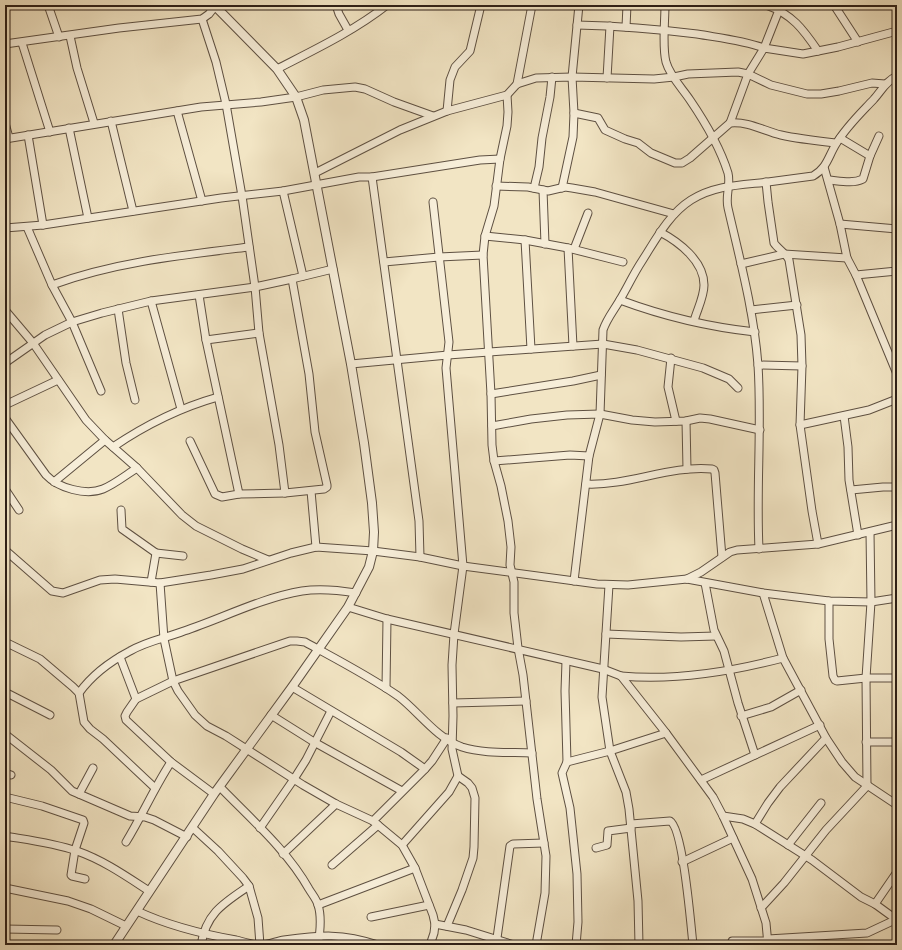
<svg xmlns="http://www.w3.org/2000/svg" width="902" height="950" font-family="'Gentium Book Plus',serif">
  <style>
    .lines { fill: none; stroke-linecap: round; stroke-linejoin: round }
    .minor-casing { stroke: #5e5042; stroke-width: 9 }
    .tertiary-casing { stroke: #5e5042; stroke-width: 10 }
    .minor { stroke: #f7eed9; stroke-width: 7 }
    .tertiary { stroke: #f7eed9; stroke-width: 8 }
  </style>
  <rect width="100%" height="100%" fill="#f2e5c4"/>
  <filter id="stains"><feTurbulence type="fractalNoise" baseFrequency=".005" numOctaves="4"/><feColorMatrix values="0 0 0 0 .2 0 0 0 0 .09 0 0 0 0 .02 0 0 0 .5 -.17"/></filter>
  <radialGradient id="worn" r=".72"><stop offset=".6" stop-color="#630" stop-opacity="0"/><stop offset="1" stop-color="#630" stop-opacity=".3"/></radialGradient>
  <g class="lines">
    <defs>
      <g id="minor">
        <polyline points="48,5 59,37"/>
        <polyline points="336,5 339,14 348,30"/>
        <path d="M665,5C665,22 662,46 666,62C670,76 682,88 690,100C705,122 720,147 728,173C731,185 725,196 728,208C740,260 754,312 758,365C762,426 756,488 759,549"/>
        <path d="M766,5C792,14 803,29 818,51"/>
        <polyline points="834,5 858,42"/>
        <polyline points="896,5 897,6"/>
        <polyline points="202,19 216,62 226,104 242,196 255,287 259,333 279,445 285,493"/>
        <path d="M577,25C618,26 657,29 697,34C720,38 742,40 764,48L779,10"/>
        <polyline points="626,27 627,5"/>
        <polyline points="70,36 77,68 94,123"/>
        <polyline points="22,43 50,132"/>
        <polyline points="5,44 119,28 202,19 209,14 216,5"/>
        <path d="M277,69C314,50 354,31 387,5"/>
        <polyline points="607,78 610,26"/>
        <polyline points="517,84 532,5"/>
        <polyline points="507,95 508,112 507,126 500,159 494,206 485,236 483,255 491,394 492,445 494,461 501,486 508,521 511,547 510,565 514,582 514,613 518,648 523,675 537,799 546,856 545,893 536,945"/>
        <polyline points="177,111 202,201"/>
        <polyline points="447,111 450,80 455,67 470,51 481,5"/>
        <path d="M574,113L598,118L605,130L625,139L638,143L651,153L675,163H682L690,158L730,123C748,121 764,131 781,135C799,139 818,141 836,143"/>
        <polyline points="111,121 133,211"/>
        <polyline points="5,123 9,138"/>
        <polyline points="730,123 748,74 764,48 803,54 838,47 897,31"/>
        <polyline points="69,128 88,218"/>
        <polyline points="28,135 43,225"/>
        <polyline points="840,138 870,156"/>
        <polyline points="5,139 201,107 261,102 296,97 323,90 355,87 365,89 394,102 433,116"/>
        <polyline points="824,167 840,224 847,258 856,275 897,374"/>
        <polyline points="315,173 400,130 447,111 507,95 517,84 536,78 572,77 654,79 674,77 688,74 738,72 748,74 771,85 807,94 821,94 839,91 872,83 885,84"/>
        <polyline points="372,177 419,521 420,557"/>
        <path d="M829,180C840,181 853,184 863,179L870,156L879,136"/>
        <path d="M766,182L768,202L774,243C778,249 786,253 789,260L801,335L802,366L800,425L812,511L818,544"/>
        <polyline points="496,186 528,187 548,191 565,187 572,188 595,192 674,214"/>
        <polyline points="534,188 539,167 542,138 550,97 552,77"/>
        <polyline points="562,188 573,137 574,113 572,77 579,5"/>
        <polyline points="543,190 545,244"/>
        <polyline points="283,191 303,276"/>
        <polyline points="840,224 897,229"/>
        <polyline points="27,227 52,285 72,322 101,391"/>
        <polyline points="5,228 43,225 221,198 283,191 359,177 372,177 480,160 500,159"/>
        <path d="M660,232C679,242 704,261 704,285C704,297 697,310 694,321"/>
        <polyline points="485,236 525,240 568,248 623,262"/>
        <polyline points="525,240 531,349"/>
        <polyline points="568,248 573,346"/>
        <polyline points="574,249 588,213"/>
        <polyline points="384,262 439,257 483,255"/>
        <polyline points="741,264 784,254 847,258"/>
        <polyline points="856,275 897,271"/>
        <path d="M52,285C115,262 182,255 249,247"/>
        <polyline points="199,295 206,340 239,494 285,493 324,489 327,487 327,485 315,432 309,374 292,279"/>
        <path d="M620,300C663,316 709,327 755,332"/>
        <polyline points="151,301 181,409"/>
        <polyline points="118,309 126,363 135,400"/>
        <polyline points="5,310 33,343 86,420 105,440 137,468 182,515 196,526 242,549 268,560"/>
        <polyline points="751,310 797,305"/>
        <polyline points="206,340 259,333"/>
        <polyline points="671,358 668,387 676,421"/>
        <polyline points="5,363 45,335 72,322 102,313 151,301 255,287 292,279 333,269"/>
        <polyline points="351,364 448,355 603,344 637,350 703,368 729,379 738,388"/>
        <polyline points="758,365 802,366"/>
        <polyline points="491,394 573,381 601,375"/>
        <polyline points="5,405 58,380"/>
        <polyline points="844,416 848,447 849,480 858,535"/>
        <path d="M5,418L46,475C58,488 86,496 103,489C115,484 126,475 137,468"/>
        <polyline points="686,421 687,469"/>
        <polyline points="800,425 869,410 897,399"/>
        <polyline points="492,426 531,419 567,415 600,414 632,420 655,422 686,421 700,418 710,419 760,430"/>
        <polyline points="190,441 215,494 222,497 239,494"/>
        <path d="M113,447C147,424 179,408 218,397"/>
        <polyline points="494,461 570,455 589,456"/>
        <polyline points="54,482 105,440"/>
        <path d="M586,484C629,486 669,465 712,469L714,470L715,473L722,557"/>
        <polyline points="5,489 19,510"/>
        <polyline points="851,490 883,487 897,487"/>
        <polyline points="311,491 316,547"/>
        <polyline points="121,510 122,529 156,553 151,582"/>
        <polyline points="5,550 52,591 63,593 100,580 115,579 160,583 211,575 243,569 291,553 316,547 373,551 420,557 463,566 597,584 628,585 687,579 763,593 829,601 871,602 897,598"/>
        <polyline points="156,553 183,556"/>
        <polyline points="687,579 701,572 730,552 737,550 818,544 897,525"/>
        <path d="M574,581L589,456L600,414L603,330C607,318 615,309 621,298C628,286 634,273 642,261C656,239 669,214 691,200C714,185 742,185 768,182C783,180 798,178 813,176C827,168 828,157 836,144C846,127 860,114 874,99C882,90 886,81 897,76"/>
        <polyline points="160,583 164,639 173,681 178,691 195,715 207,726 226,736 303,785 336,804 373,821 402,845 415,868 433,915 435,924 434,933 430,945"/>
        <polyline points="705,583 714,630 724,651 738,703 755,755"/>
        <polyline points="609,585 602,697 610,751 626,792 629,809 638,901 639,945"/>
        <polyline points="763,593 783,658 826,738 842,762 855,777 897,805"/>
        <polyline points="829,601 829,639 833,676 835,680 837,681 866,678 897,678"/>
        <polyline points="348,607 387,619 603,669 621,676 666,733 713,797 723,816 752,879 766,923 768,945"/>
        <polyline points="606,634 681,637 716,636"/>
        <polyline points="5,642 40,659 73,687 79,693 84,722 90,729 103,739 155,788"/>
        <polyline points="120,657 136,699"/>
        <polyline points="566,661 565,691 567,762 562,773 570,808 577,874 578,922 576,945"/>
        <path d="M621,676C676,681 730,672 783,658"/>
        <polyline points="292,687 401,752 425,769"/>
        <polyline points="386,688 387,619"/>
        <polyline points="5,692 50,715"/>
        <path d="M79,693C92,675 111,661 130,651C147,641 166,638 184,631C223,618 261,598 302,591C320,588 338,590 356,593"/>
        <polyline points="453,703 526,701"/>
        <polyline points="271,715 314,742 402,791"/>
        <polyline points="741,716 771,707 801,690"/>
        <polyline points="5,734 51,770 72,791 130,816 145,817 154,820 187,837"/>
        <polyline points="866,742 897,742"/>
        <polyline points="567,762 610,751 666,733"/>
        <polyline points="5,773 11,775"/>
        <polyline points="701,780 820,725"/>
        <path d="M220,787C251,819 287,850 309,889C312,894 317,900 318,905C322,917 320,933 318,945"/>
        <polyline points="79,794 93,768"/>
        <path d="M214,794L171,762L126,720L125,716L127,712L136,699L173,681L290,641H297L305,642C336,659 369,676 398,696C419,712 436,738 462,747C484,754 510,752 532,753"/>
        <polyline points="5,797 42,806 83,820 84,823 75,850 71,875 72,876 85,879"/>
        <polyline points="723,816 743,819 755,824 812,860 861,897 875,904 897,920"/>
        <polyline points="373,821 425,769 432,761 447,738"/>
        <path d="M631,824L670,821C683,828 691,926 693,945"/>
        <polyline points="755,824 768,803 780,787 826,738"/>
        <polyline points="193,828 218,851 243,878 249,886 258,918 260,945"/>
        <polyline points="260,828 294,779 306,760 331,711"/>
        <path d="M5,836C29,840 54,843 77,851C103,860 126,876 149,891"/>
        <path d="M126,842C142,816 154,788 171,762"/>
        <polyline points="402,845 449,792 458,776 452,749 453,716 452,665 454,634 463,566 446,368 449,342 433,202"/>
        <polyline points="788,845 821,803"/>
        <polyline points="596,848 607,845 608,831 631,828"/>
        <polyline points="283,854 336,804"/>
        <polyline points="682,862 733,838"/>
        <polyline points="332,865 378,825"/>
        <polyline points="5,888 68,901 91,909 126,926"/>
        <polyline points="875,904 897,872"/>
        <polyline points="318,905 415,868"/>
        <polyline points="761,908 784,883 826,830 867,786 866,678 871,602 870,532"/>
        <path d="M137,911C169,926 202,934 236,940C244,942 253,945 260,945C268,945 277,941 284,940C321,935 342,933 378,945"/>
        <polyline points="371,917 429,905"/>
        <polyline points="435,924 466,930 514,945"/>
        <polyline points="447,926 462,890 473,858 474,847 475,798 472,788 468,783 458,776"/>
        <polyline points="5,929 57,930"/>
        <polyline points="768,939 867,933 897,919"/>
        <path d="M201,945C206,913 224,903 249,886"/>
        <polyline points="496,945 510,846 513,844 544,843"/>
        <polyline points="731,945 732,941 768,941"/>
      </g>
      <polyline id="tertiary" points="114,945 214,794 292,687 348,607 369,567 373,551 374,532 372,503 364,443 351,364 304,120 296,97 277,69 214,5"/>
    </defs>
    <use href="#minor" class="minor-casing"/>
    <use href="#tertiary" class="tertiary-casing"/>
    <use href="#minor" class="minor"/>
    <use href="#tertiary" class="tertiary"/>
  </g>
  <rect width="902" height="950" fill="none" stroke="#f2e5c4" stroke-width="20"/>
  <rect x="6" y="6" width="890" height="938" fill="none" stroke="#2d1f17" stroke-width="2"/>
  <rect x="10" y="10" width="882" height="930" fill="none" stroke="#2d1f17"/>
  <rect width="100%" height="100%" filter="url(#stains)"/>
  <rect width="100%" height="100%" fill="url(#worn)"/>
</svg>
